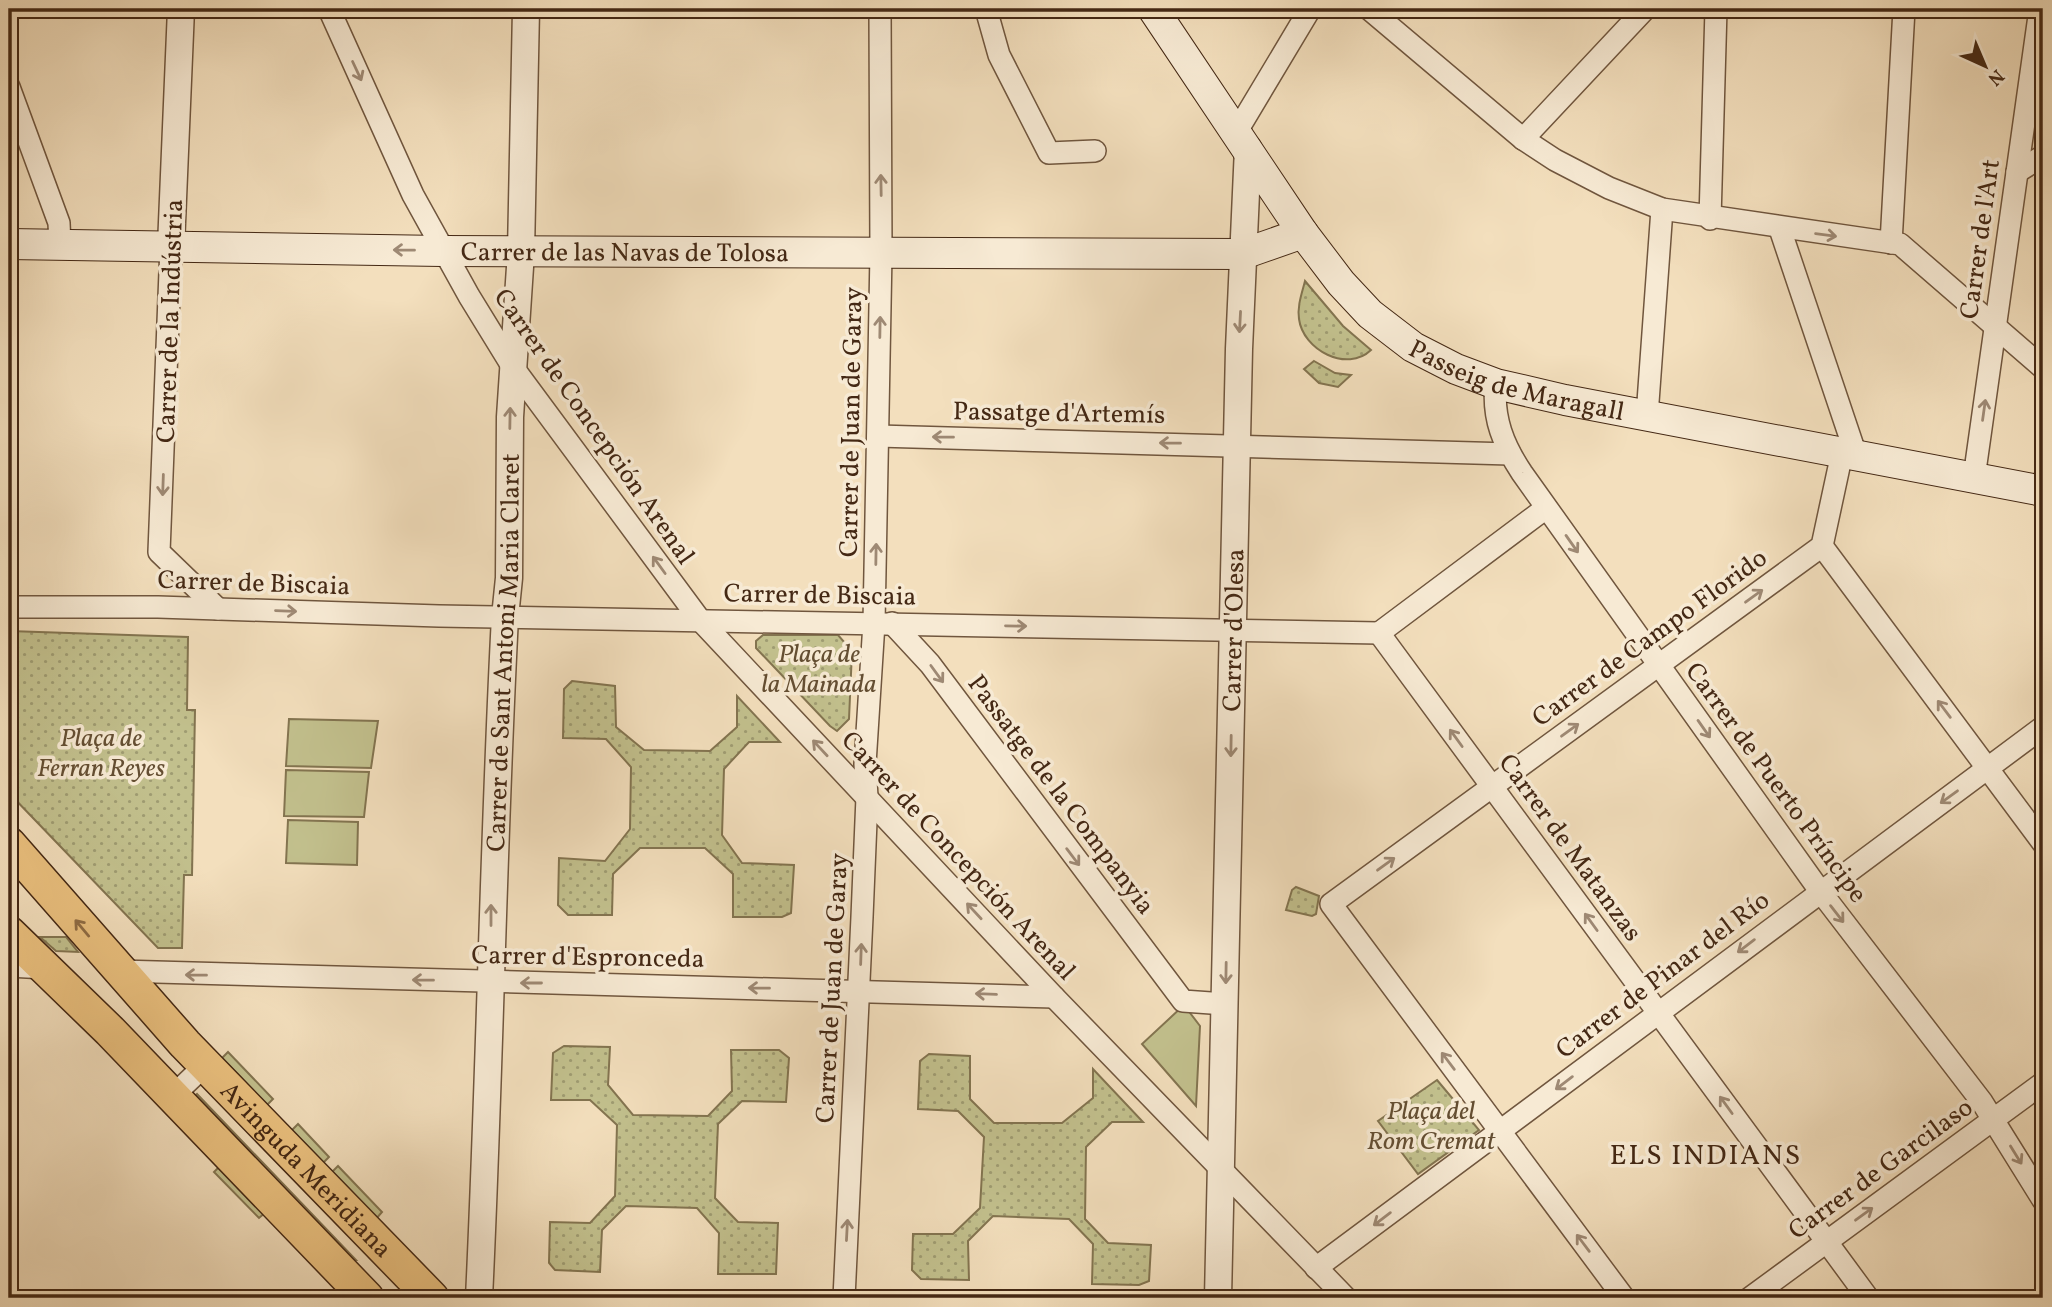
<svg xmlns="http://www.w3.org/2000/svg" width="2052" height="1307" font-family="Vollkorn,serif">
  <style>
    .grass { fill: #c2c08d; stroke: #837450; stroke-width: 2 }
    .park { fill: url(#park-dots); stroke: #837450; stroke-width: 2 }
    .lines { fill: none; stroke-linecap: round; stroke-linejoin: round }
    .minor-casing { stroke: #70563e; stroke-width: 24 }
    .tertiary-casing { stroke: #70563e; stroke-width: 29 }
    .secondary-casing { stroke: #442814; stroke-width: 32 }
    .primary-casing { stroke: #442814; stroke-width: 36 }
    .minor { stroke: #f7ead4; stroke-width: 21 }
    .tertiary { stroke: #f7ead4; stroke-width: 26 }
    .secondary { stroke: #f7ead4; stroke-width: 30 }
    .primary { stroke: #eac07e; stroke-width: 33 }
    .oneway { stroke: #9e8974 }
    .oneway2 { stroke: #8f6c44 }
    .labels { text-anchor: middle; stroke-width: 7; stroke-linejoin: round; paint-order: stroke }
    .street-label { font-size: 26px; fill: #442814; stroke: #f7ead4 }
    .park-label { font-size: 26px; font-style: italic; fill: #644e32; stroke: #f7ead4 }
    .neighbourhood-label { font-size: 28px; letter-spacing: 2px; fill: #442814; stroke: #f7ead4 }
  </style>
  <defs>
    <pattern id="park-dots" width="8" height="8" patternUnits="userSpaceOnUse" patternTransform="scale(1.75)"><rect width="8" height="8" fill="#c2c08d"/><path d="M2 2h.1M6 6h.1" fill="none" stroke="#9f9c72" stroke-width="1.8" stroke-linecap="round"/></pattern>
  </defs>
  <rect width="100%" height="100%" fill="#f3dfbd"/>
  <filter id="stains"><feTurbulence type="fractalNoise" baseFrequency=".00286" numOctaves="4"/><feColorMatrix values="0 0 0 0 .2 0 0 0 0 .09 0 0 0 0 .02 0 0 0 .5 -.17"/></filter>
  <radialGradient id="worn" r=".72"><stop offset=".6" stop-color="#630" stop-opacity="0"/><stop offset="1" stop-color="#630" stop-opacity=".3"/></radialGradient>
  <g class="grass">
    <polygon points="289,719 378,721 371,768 286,766"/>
    <polygon points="286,770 369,772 364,817 284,816"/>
    <polygon points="288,820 358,822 357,865 286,863"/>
    <polygon points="1184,1005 1200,1026 1196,1106 1142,1044"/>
    <polygon points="228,1052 273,1099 267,1105 222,1058"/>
    <polygon points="197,1094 356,1260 348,1260 192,1099"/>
    <polygon points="298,1124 329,1157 322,1164 291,1131"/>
    <polygon points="221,1165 266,1212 259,1218 214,1172"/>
    <polygon points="338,1166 382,1212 376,1219 331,1173"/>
  </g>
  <g class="park">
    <path d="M1305,281L1343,326L1371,350C1347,373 1303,350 1299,319C1297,306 1302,293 1305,281Z"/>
    <polygon points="1314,361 1335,373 1351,375 1338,387 1319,383 1304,369"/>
    <polygon points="9,631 188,637 187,710 195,710 192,875 184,875 182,948 158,948 9,793"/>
    <polygon points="763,635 838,635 852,651 849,719 837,731 830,726 756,648 756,641"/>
    <polygon points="572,681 615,686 616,727 644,750 710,751 737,727 737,696 780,742 749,742 724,769 722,835 742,863 794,865 791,913 782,917 733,917 733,874 705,848 640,848 613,874 612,915 568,915 558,905 559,858 605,861 630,829 631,767 606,739 563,738 564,689"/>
    <polygon points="1296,887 1319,896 1316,914 1312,916 1286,910 1292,890"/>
    <polygon points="40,937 66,937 78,952 56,951"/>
    <polygon points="564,1046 610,1047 608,1085 633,1115 708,1116 732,1091 731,1050 779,1050 789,1058 786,1102 742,1101 718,1124 715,1198 738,1222 778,1223 776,1274 718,1274 719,1233 697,1208 626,1206 602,1230 600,1272 555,1270 549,1263 550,1222 590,1223 615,1196 617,1125 590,1100 551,1100 553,1053"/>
    <polygon points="929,1054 970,1056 970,1099 994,1123 1062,1123 1093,1098 1093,1069 1143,1122 1112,1122 1086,1147 1085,1219 1108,1243 1151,1245 1149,1281 1139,1285 1092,1284 1093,1244 1069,1219 993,1216 968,1241 969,1280 921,1279 912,1270 913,1234 953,1234 980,1208 984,1137 958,1111 918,1109 920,1061"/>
    <polygon points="1437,1080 1479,1130 1418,1174 1378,1121"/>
  </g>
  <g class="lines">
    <defs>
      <g id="minor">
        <polyline points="329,9 413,195 469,296 512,366 700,620 1054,997 1346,1298"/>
        <polyline points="986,9 999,55 1049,153 1095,151"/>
        <polyline points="1369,9 1523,139 1555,160 1609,188 1662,209 1900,244 2043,368"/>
        <polyline points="9,87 59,223 60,245"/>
        <polyline points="1237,131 1310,9"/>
        <polyline points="1523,139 1645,9"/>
        <polyline points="2017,172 2043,156"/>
        <polyline points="1710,219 1716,9"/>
        <polyline points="1780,229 1856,455"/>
        <polyline points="1891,243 1904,9"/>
        <polyline points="171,246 159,552 218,609"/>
        <path d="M1496,384C1492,418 1504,446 1522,473L1820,891L1982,1102L2043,1200"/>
        <polyline points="1647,416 1662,209"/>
        <polyline points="878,436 1510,454"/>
        <polyline points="1974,478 2040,9"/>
        <polyline points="1822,546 2043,843"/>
        <polyline points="9,607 158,607 439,616 1379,633"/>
        <polyline points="892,623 930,664 1183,1001 1225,1004"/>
        <polyline points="1379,633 1868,1298"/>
        <polyline points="1379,633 1546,508"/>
        <polyline points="9,966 45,968"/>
        <polyline points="120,971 1054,997"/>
        <polyline points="178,1101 180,1089 200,1070 210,1069"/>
        <polyline points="1316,1268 2043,727"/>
        <polyline points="844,1298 862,917 867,797 865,764 874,623 881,253 880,9"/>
        <polyline points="1624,1298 1331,904 1822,546 1842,453"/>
        <polyline points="1750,1298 2043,1083"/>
      </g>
      <g id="tertiary">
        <polyline points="171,246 181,9"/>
        <path id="s1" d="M479,1298C490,1071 493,844 505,617L509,578L510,417L521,252L526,9"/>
        <path id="s2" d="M1218,1298L1239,349L1248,148"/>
      </g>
      <g id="secondary">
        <path id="s3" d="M1153,9L1303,233L1341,283L1370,314L1413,347L1456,369L1496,384L1565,400L2043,491"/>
        <path id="s4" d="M9,244L442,251L1243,254L1303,233"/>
      </g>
      <g id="primary">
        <path id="s5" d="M9,844L185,1044L432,1298"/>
        <polyline points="9,933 110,1031 367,1298"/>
      </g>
    </defs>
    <use href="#minor" class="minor-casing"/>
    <use href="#tertiary" class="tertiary-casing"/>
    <use href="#secondary" class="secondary-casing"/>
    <use href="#primary" class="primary-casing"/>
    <use href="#minor" class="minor"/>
    <use href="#tertiary" class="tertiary"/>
    <use href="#secondary" class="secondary"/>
    <use href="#primary" class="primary"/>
  </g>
  <defs><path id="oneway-shaft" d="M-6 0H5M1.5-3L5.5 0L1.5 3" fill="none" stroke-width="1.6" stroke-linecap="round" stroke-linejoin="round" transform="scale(1.75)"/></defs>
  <g class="oneway">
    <use href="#oneway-shaft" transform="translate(357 71) rotate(65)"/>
    <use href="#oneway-shaft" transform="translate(881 185) rotate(-91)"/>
    <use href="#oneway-shaft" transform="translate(1826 235) rotate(7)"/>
    <use href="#oneway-shaft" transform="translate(404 250) rotate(-179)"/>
    <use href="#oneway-shaft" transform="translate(1240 322) rotate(93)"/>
    <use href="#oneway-shaft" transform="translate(880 327) rotate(-89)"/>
    <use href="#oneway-shaft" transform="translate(1984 410) rotate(-82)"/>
    <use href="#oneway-shaft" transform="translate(510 418) rotate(-89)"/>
    <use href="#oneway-shaft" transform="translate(943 437) rotate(-179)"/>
    <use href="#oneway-shaft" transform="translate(1170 443) rotate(-179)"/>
    <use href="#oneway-shaft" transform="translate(163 485) rotate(92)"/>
    <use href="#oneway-shaft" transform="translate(1572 544) rotate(55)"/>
    <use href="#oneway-shaft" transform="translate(876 554) rotate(-89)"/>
    <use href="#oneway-shaft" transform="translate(659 565) rotate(-126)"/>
    <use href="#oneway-shaft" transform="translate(1754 596) rotate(-36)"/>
    <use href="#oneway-shaft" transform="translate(286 611) rotate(2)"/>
    <use href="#oneway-shaft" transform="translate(1016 626) rotate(1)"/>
    <use href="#oneway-shaft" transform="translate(937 674) rotate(54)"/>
    <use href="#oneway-shaft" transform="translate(1944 709) rotate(-127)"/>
    <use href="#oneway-shaft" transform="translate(1704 729) rotate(55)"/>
    <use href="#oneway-shaft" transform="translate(1570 730) rotate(-36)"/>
    <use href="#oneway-shaft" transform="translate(1456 738) rotate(-126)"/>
    <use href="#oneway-shaft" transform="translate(1231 746) rotate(91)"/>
    <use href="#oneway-shaft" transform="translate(820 748) rotate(-133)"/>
    <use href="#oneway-shaft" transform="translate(1949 797) rotate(144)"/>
    <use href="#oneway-shaft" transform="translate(1073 857) rotate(53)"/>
    <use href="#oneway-shaft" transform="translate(1386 864) rotate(-36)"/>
    <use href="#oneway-shaft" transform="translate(974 911) rotate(-133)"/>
    <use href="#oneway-shaft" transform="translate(1837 914) rotate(52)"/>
    <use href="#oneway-shaft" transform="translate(491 915) rotate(-90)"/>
    <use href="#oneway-shaft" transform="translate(1591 922) rotate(-126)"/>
    <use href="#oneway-shaft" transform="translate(1746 946) rotate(143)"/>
    <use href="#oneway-shaft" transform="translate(861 954) rotate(-88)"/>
    <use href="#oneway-shaft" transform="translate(1226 973) rotate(91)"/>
    <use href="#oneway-shaft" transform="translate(196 975) rotate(-179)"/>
    <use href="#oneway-shaft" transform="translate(423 980) rotate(-179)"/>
    <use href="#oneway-shaft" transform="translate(531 983) rotate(-180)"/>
    <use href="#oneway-shaft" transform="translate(759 988) rotate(-179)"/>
    <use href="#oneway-shaft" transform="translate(986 994) rotate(-178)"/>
    <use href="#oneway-shaft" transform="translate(1448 1061) rotate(-127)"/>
    <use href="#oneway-shaft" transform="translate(1564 1083) rotate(143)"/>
    <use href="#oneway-shaft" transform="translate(1726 1105) rotate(-126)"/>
    <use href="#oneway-shaft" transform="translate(2016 1155) rotate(58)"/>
    <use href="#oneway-shaft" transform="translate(1864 1214) rotate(-36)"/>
    <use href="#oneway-shaft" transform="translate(1382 1219) rotate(143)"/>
    <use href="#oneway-shaft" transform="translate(847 1230) rotate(-87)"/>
    <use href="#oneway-shaft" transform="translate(1583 1243) rotate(-127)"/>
  </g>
  <use class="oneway2" href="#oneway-shaft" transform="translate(82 928) rotate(-130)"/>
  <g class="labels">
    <g class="street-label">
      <text transform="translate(1979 239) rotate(-82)" y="9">Carrer de l'Art</text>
      <text dy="9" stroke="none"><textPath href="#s4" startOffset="616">Carrer de las Navas de Tolosa</textPath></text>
      <text transform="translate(169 321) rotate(-88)" y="9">Carrer de la Indústria</text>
      <text dy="9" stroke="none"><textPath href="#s3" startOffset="539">Passeig de Maragall</textPath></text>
      <text transform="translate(1059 412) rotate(1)" y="9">Passatge d'Artemís</text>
      <text transform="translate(850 422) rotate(-89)" y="9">Carrer de Juan de Garay</text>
      <text transform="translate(595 426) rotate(55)" y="9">Carrer de Concepción Arenal</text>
      <text transform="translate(254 582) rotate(2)" y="9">Carrer de Biscaia</text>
      <text transform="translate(820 594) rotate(1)" y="9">Carrer de Biscaia</text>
      <text dy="9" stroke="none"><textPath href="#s2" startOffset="668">Carrer d'Olesa</textPath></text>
      <text transform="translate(1649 637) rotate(-36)" y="9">Carrer de Campo Florido</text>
      <text dy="9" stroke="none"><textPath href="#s1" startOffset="646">Carrer de Sant Antoni Maria Claret</textPath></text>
      <text transform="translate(1777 782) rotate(54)" y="9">Carrer de Puerto Príncipe</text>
      <text transform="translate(1062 794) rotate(53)" y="9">Passatge de la Companyia</text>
      <text transform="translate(1571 847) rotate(54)" y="9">Carrer de Matanzas</text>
      <text transform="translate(959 855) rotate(47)" y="9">Carrer de Concepción Arenal</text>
      <text transform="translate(588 956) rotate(1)" y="9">Carrer d'Espronceda</text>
      <text transform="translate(1662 974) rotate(-37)" y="9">Carrer de Pinar del Río</text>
      <text transform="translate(831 988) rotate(-87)" y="9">Carrer de Juan de Garay</text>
      <text transform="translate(1880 1168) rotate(-36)" y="9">Carrer de Garcilaso</text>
      <text dy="9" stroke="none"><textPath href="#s5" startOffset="441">Avinguda Meridiana</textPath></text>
    </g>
    <g class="park-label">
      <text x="819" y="662">Plaça de<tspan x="819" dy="30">la Mainada</tspan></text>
      <text x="101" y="746">Plaça de<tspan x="101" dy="30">Ferran Reyes</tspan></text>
      <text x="1431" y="1119">Plaça del<tspan x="1431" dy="30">Rom Cremat</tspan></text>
    </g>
    <g class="neighbourhood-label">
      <text x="1706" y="1164">ELS INDIANS</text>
    </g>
  </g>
  <rect width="2052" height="1307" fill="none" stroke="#f3dfbd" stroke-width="35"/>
  <rect x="10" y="10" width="2031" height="1286" fill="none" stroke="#442814" stroke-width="3.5"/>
  <rect x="18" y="18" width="2017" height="1272" fill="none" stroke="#442814" stroke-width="2"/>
  <g transform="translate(1985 66) rotate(136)" stroke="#f7ead4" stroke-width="5" paint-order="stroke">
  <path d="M0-5L12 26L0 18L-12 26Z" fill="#442814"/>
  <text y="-10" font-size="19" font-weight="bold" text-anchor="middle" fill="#442814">N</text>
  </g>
  <rect width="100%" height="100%" filter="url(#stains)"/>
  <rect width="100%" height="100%" fill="url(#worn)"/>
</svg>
